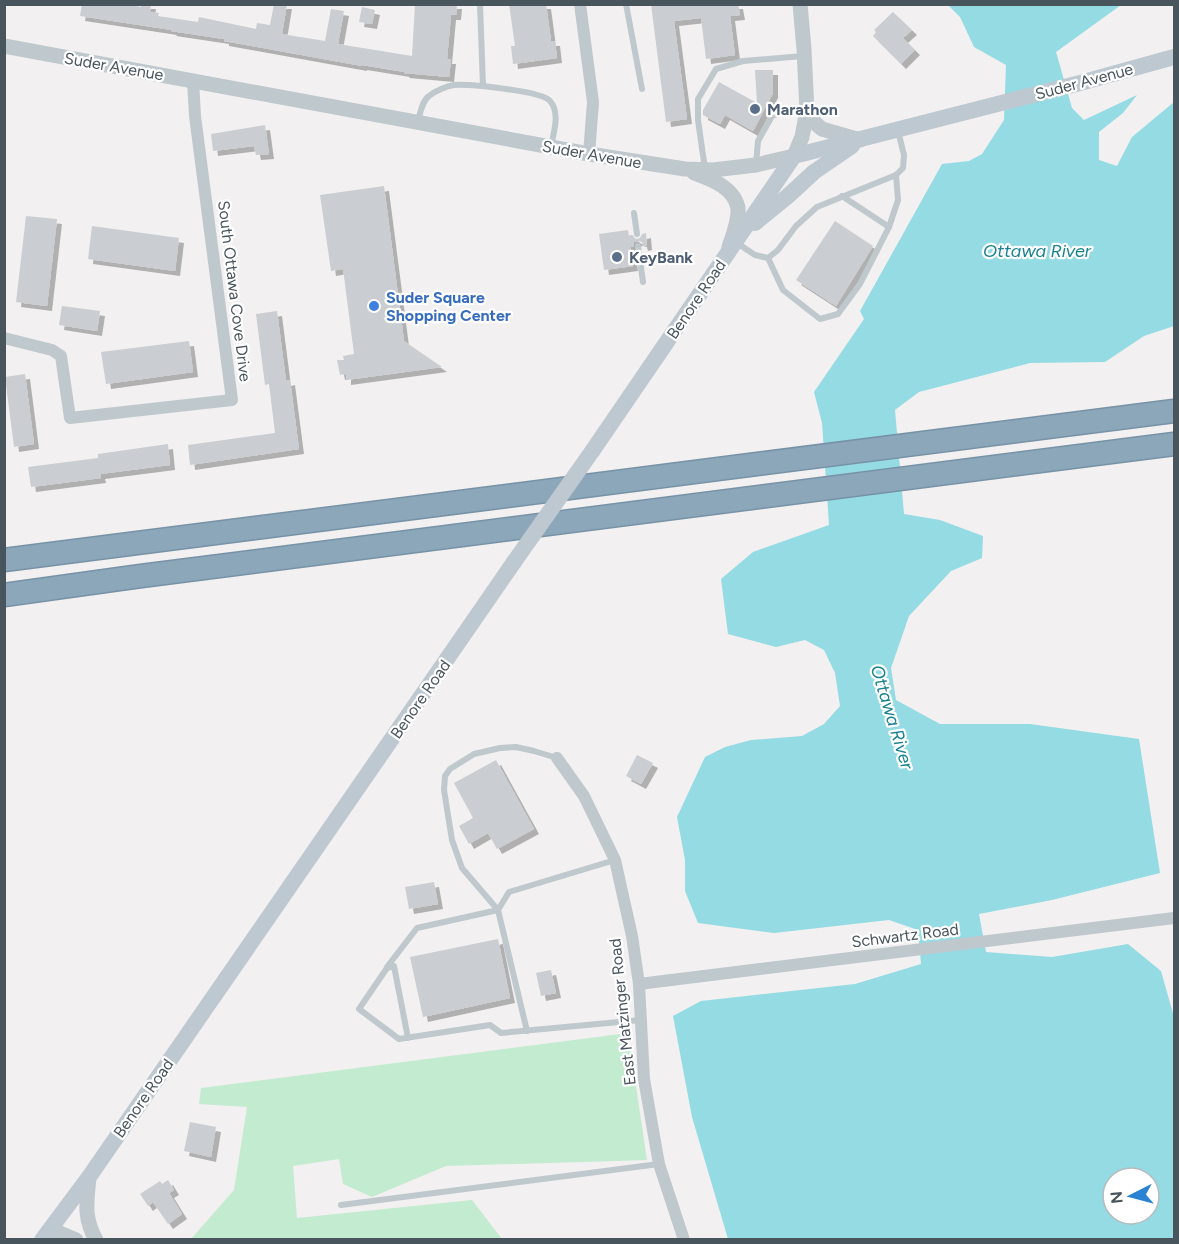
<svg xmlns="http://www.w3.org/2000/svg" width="1179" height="1244" font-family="Figtree,sans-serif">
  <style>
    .green { fill: #c3ebcf }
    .water { fill: #94dbe4; fill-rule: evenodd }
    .building { fill: #caced2; filter: url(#shadow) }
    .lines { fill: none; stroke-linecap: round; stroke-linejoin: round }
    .motorway-casing { stroke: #7792a6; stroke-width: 25 }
    .service { stroke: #bfc8cd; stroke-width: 6 }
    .minor { stroke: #bfc8cd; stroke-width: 12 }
    .tertiary { stroke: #bfc8cd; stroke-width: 15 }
    .secondary { stroke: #bdc8d0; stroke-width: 16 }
    .motorway { stroke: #8ca6ba; stroke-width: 22 }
    .secondary-bridge { stroke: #bdc8d0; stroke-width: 16 }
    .service-dot { fill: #5c6f8a; stroke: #fff; stroke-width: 2 }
    .shop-dot { fill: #3f7fe0; stroke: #fff; stroke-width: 2 }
    .labels { text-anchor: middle; stroke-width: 4.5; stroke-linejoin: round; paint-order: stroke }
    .street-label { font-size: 16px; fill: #49555c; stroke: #fff }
    .service-label { font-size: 16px; font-weight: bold; fill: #4e5e75; stroke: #fff; text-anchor: start }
    .shop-label { font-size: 16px; font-weight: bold; fill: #366cbe; stroke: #fff; text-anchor: start }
    .water-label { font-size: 18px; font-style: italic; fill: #188291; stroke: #fff }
  </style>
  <defs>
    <filter id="shadow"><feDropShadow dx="5" dy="5" stdDeviation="0" flood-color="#0004"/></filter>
  </defs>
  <rect width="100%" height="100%" fill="#f2f0f0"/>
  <polygon class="green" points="628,1033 647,1160 446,1166 372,1197 343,1184 339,1159 293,1166 297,1218 472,1200 502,1239 191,1239 234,1190 247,1107 199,1104 201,1088"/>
  <path class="water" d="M948,5H1121L1056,52L1072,108L1084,120L1137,95L1123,113L1099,132V160L1117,166L1132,137L1174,102V326L1144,336L1105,362L1030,363L919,392L895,410L904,514L940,520L983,536L982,558L951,571L909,616L891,668L896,700L940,724H1030L1139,739L1160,873L1052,900L979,914L986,952L1052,957L1128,944L1161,971L1174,1017V1239H728L692,1117L673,1016L701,1001L855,984L921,964L918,930L889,920L774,933L698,923L685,891V860L677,817L705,757L725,747L751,740L802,736L824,724L840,706L835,673L824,650L805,640L776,647L728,634L721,579L753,552L829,525L822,423L814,392L864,319L860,311L942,164L969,161L982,154L1004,120L1006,65L974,47L960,17ZM1113,1178H1149V1214H1113Z"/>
  <g class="building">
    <polygon points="82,4 124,4 141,7 141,4 151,4 150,12 159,13 158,16 198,22 199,17 256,29 257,23 270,25 274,4 287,4 282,34 325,41 331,9 344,11 338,44 412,56 415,4 457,4 456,15 451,15 447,59 451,59 449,77 404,73 405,72 362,65 362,66 224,41 224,39 171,31 172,30 80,16"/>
    <polygon points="509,4 546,4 551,41 555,41 557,58 513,64 511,46 515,46"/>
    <polygon points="651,4 738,4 740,15 730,16 735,55 706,59 701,18 674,21 687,119 666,122"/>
    <polygon points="362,7 375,10 372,24 359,22"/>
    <polygon points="893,12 912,30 903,38 915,50 901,64 873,36 876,32 874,30"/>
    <polygon points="755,70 773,70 773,93 753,131 725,115 720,124 703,115 703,110 719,82 757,103"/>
    <polygon points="265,125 269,154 256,155 254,146 213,151 211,134"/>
    <polygon points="384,186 404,341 442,367 346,380 346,374 340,375 337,360 344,360 343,356 354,354 343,269 331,271 320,195"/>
    <polygon points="26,216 57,219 47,306 16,302"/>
    <polygon points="835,221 873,246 836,306 796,280"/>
    <polygon points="92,226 179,238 175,271 88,259"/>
    <polygon points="628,230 629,236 632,235 636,239 640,238 642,234 646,233 647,245 643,246 642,242 638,241 634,242 633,247 630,247 633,266 604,270 599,234"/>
    <polygon points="62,306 100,311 97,331 59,325"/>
    <polygon points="277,311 286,381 290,380 299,449 190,465 188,445 275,433 269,384 265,385 256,314"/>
    <polygon points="189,341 193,372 106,384 101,352"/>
    <polygon points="25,374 34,444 14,447 5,377"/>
    <polygon points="168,444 170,465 100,474 101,478 31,487 28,467 98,458 98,454"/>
    <polygon points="637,755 653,763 641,784 626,776"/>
    <polygon points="496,760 534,829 497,849 488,833 469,844 459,826 473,818 454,783"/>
    <polygon points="434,882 438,904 409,909 405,887"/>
    <polygon points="498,939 510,998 423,1017 410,957"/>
    <polygon points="551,970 556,993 541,996 536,973"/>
    <polygon points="190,1122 216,1127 211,1157 184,1151"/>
    <polygon points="168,1180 174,1190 169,1193 182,1214 168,1224 153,1202 148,1206 140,1194 160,1181 162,1184"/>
  </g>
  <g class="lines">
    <defs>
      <g id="motorway">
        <polyline points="4,560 1174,411"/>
        <polyline points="4,595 141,576 1174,444"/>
      </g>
    </defs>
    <use href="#motorway" class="motorway-casing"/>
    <g class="service">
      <polyline points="480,4 483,86"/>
      <polyline points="626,4 642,89"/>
      <path d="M418,121C420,114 422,101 429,96C435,91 447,86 454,85C469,84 542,91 550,101C561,113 553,134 551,147"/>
      <polyline points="756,164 758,141 772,116 786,111 807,111"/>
      <polyline points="705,169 698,120 698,99 716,69 743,61 803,56"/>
      <polyline points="842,196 889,227"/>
      <polyline points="634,213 637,234"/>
      <polyline points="737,243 755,255 768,258 778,250 796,226 817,207 896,175 903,168 904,155 898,131"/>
      <polyline points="638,246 643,282"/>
      <polyline points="768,258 783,290 820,319 838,314 860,284 889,227 898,200 896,175"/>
      <polyline points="387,967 417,928 498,910 509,892 615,860"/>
      <polyline points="527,1031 498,910 462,868 452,840 444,790 445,776 450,769 474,754 500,748 516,747 534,751 557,758"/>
      <polyline points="408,1038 394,966 387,968 359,1009 399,1039 490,1025 501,1033 641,1020"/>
      <polyline points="341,1205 659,1164"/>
    </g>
    <g class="minor">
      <polyline points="580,4 593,102 589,154"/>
      <polyline points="4,338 52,350 61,356 70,418 232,400 195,116 193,80"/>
      <polyline points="557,758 584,796 615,860 632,936 639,984 644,1079 659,1164 684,1240"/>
      <polyline points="639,984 1174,918"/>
    </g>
    <g class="tertiary">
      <polyline points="4,46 589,154 685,169 713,170 756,165 794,156 802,137 807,111 804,49 800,4"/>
      <polyline points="807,111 816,124 822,129 860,140"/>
      <path d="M694,173C710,179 734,187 738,208C739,221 733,235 729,247"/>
      <path d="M89,1177C87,1201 83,1217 96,1240"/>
      <polyline points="50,1229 76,1240"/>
    </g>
    <g class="secondary">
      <polyline points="755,223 788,196 814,172 852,146"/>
      <polyline points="593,450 794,156 1080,83 1174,57"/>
      <polyline points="42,1240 89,1177 514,562"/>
    </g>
    <use href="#motorway" class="motorway"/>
    <polyline class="secondary-bridge" points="514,562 593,450"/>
  </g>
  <g class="service-dot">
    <circle cx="755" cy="109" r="6"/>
    <circle cx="617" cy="257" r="6"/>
  </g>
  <circle class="shop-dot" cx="374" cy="306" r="6"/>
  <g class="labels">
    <g class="street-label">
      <text transform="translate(114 66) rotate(10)" y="6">Suder Avenue</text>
      <text transform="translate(1084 81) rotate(-15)" y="6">Suder Avenue</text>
      <text transform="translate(592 154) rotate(10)" y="6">Suder Avenue</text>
      <text transform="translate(235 291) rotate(83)" y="6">South Ottawa Cove Drive</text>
      <text transform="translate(696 299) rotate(-56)" y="6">Benore Road</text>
      <text transform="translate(420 699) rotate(-55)" y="6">Benore Road</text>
      <text transform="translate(905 935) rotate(-7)" y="6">Schwartz Road</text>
      <text transform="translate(622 1012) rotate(-96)" y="6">East Matzinger Road</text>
      <text transform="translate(143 1098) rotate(-55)" y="6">Benore Road</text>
    </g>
    <g class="service-label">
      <text x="767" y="115">Marathon</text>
      <text x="629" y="263">KeyBank</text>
    </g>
    <g class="shop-label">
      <text x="386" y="303">Suder Square<tspan x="386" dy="18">Shopping Center</tspan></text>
    </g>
    <g class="water-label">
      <text x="1037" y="257">Ottawa River</text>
      <text transform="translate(892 717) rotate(73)" y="6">Ottawa River</text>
    </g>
  </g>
  <rect width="1179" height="1244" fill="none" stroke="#49555c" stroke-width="12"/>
  <g transform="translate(1131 1196) rotate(264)"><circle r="28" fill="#ffffff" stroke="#b6bbbe" stroke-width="1.5"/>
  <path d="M0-4.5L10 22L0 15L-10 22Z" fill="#2a82d3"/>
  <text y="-9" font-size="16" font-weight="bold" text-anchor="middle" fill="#49555c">N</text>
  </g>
</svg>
